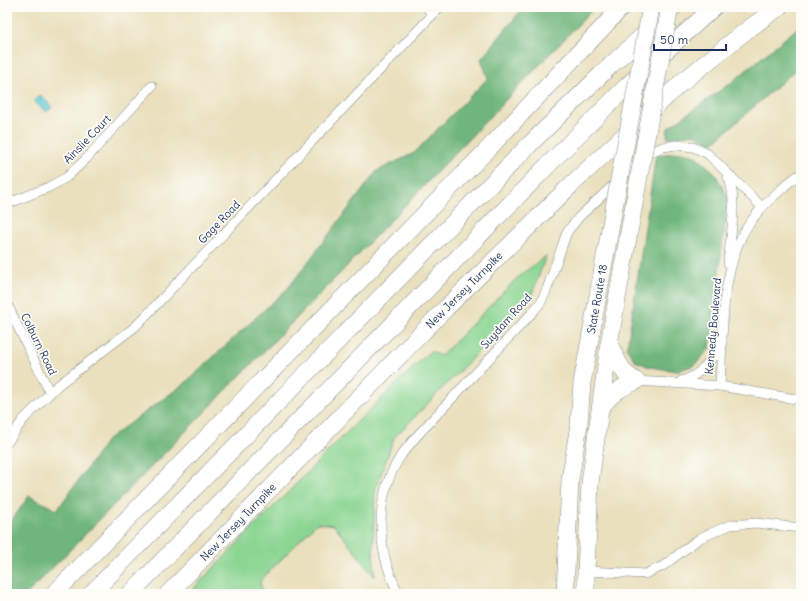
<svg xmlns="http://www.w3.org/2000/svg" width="808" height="601" font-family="Delius,sans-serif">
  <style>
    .green { fill: #8bd592; stroke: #538278 }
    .forest { fill: #70b67c; stroke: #46726d }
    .water { fill: #5bc8cf; stroke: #3b7c96 }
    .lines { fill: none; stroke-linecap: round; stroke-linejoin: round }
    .street-casing { stroke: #82888e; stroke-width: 10 }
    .highway-casing { stroke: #82888e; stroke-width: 18 }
    .street { stroke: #fff; stroke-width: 9 }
    .highway { stroke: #fff; stroke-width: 17 }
    .highway-bridge-casing { stroke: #82888e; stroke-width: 18; stroke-linecap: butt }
    .highway-bridge { stroke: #fff; stroke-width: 17 }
    .labels { text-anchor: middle; stroke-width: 3.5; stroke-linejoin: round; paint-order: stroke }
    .street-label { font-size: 11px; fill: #1b2f5e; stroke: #fdfcf7 }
  </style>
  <rect width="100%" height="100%" fill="#fdfcf7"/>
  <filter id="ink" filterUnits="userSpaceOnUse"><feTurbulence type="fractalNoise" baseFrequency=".025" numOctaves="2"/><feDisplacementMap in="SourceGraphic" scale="8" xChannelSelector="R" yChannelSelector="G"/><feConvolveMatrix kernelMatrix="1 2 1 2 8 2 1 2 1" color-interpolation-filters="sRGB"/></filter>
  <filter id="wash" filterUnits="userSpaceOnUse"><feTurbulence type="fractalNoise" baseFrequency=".012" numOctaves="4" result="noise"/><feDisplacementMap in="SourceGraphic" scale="16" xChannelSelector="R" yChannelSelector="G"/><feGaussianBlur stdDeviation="0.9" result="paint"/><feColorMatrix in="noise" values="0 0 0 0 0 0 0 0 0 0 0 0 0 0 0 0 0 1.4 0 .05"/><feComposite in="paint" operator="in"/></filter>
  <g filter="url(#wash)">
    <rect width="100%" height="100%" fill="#eae0bd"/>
    <polygon class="green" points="546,256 530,299 394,438 375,491 373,550 375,577 334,525 317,523 260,581 263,594 188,594 346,433 430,351 441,356 518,277"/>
    <g class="forest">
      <polygon points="524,7 595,7 325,289 27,594 7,594 7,527 29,496 57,510 108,439 184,384 289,287 377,171 414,153 488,78 481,59"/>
      <polygon points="801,25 801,65 712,144 695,134 667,138 668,128 732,82"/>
      <polygon points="684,152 697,157 715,173 728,198 710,348 695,365 677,371 650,367 635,361 627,348 656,155"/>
    </g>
    <polygon class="water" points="40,95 52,106 50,110 48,110 46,112 34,101"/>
  </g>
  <g filter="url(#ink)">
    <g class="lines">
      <defs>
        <g id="street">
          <polyline points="426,7 433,14"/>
          <path d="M727,175C739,196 730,239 728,263"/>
          <polyline points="7,204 49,187 67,177 86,159 152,86"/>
          <polyline points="7,304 50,393"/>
          <polyline points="636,381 720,386 801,400"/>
          <path d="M681,381C701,376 713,358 722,341"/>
          <path d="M720,386C723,337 720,284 741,238C748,223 762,206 775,195C783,188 791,179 801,174"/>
          <polyline points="7,443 23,420 57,386 136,326 440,7"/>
          <polyline points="586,571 645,574 663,566 700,538 730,525 756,523 801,528"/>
          <path d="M399,594C376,550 373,497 402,454C406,449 411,443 415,438L531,314L541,302L547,289L567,232L579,217L648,153L663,147L677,145L693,147L708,154L762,207"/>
        </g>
        <g id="highway">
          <polyline points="609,344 618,362 625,373 636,381"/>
          <path d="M601,407C611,394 621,387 636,381"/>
          <polyline points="54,594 490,147 622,7"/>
          <polyline points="91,594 530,144 611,65 674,7"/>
          <polyline points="130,594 551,162 628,85 714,7"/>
          <polyline points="168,594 446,308 571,185 681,83 747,30 779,7"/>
          <polyline points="565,594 570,480 579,424 582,383 613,213"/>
          <polyline points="586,594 586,571 590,483 609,344 636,193"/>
        </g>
      </defs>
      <use href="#street" class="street-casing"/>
      <use href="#highway" class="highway-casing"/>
      <use href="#street" class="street"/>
      <use href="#highway" class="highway"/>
      <defs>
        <g id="highway-bridge">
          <polyline points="636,193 670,7"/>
          <polyline points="613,213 651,7"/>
        </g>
      </defs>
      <use href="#highway-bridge" class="highway-bridge-casing"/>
      <use href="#highway-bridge" class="highway-bridge"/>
    </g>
  </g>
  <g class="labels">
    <g class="street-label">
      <text transform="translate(87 139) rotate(-46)" y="4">Ainslie Court</text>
      <text transform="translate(219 222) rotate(-46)" y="4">Gage Road</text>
      <text transform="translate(464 290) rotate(-45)" y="4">New Jersey Turnpike</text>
      <text transform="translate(597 299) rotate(-80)" y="4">State Route 18</text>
      <text transform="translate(506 321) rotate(-48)" y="4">Suydam Road</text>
      <text transform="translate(713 326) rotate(-85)" y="4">Kennedy Boulevard</text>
      <text transform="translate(39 344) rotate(64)" y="4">Colburn Road</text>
      <text transform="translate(238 522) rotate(-46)" y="4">New Jersey Turnpike</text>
    </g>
  </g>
  <rect width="808" height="601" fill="none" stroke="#fdfcf7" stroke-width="24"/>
  <path d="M654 44v6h72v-6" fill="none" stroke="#1b2f5e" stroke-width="2"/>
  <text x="660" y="44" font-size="12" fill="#1b2f5e" stroke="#fdfcf7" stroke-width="3" paint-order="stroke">50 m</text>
</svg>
